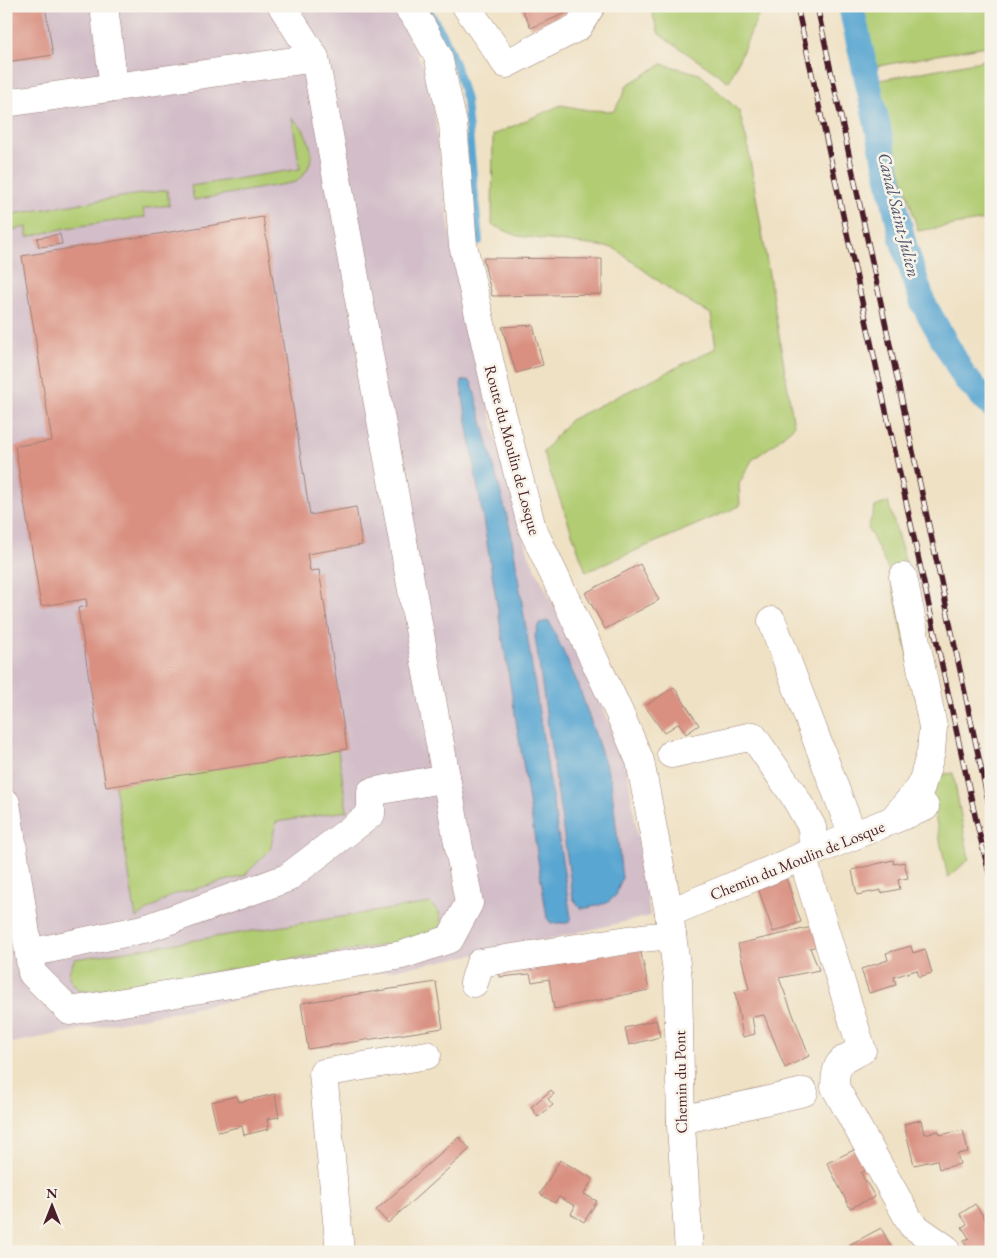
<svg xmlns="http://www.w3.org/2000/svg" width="997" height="1258" font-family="'EB Garamond',serif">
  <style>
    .industrial { fill: #d2bdc8 }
    .green { fill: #b1cc72; stroke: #7e764e }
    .water { fill: #58a6d1; stroke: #51627e }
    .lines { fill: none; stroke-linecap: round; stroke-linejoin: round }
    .stream { stroke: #58a6d1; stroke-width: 8 }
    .canal { stroke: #58a6d1; stroke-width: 26 }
    .building { fill: #d99081 }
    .minor-casing { stroke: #9c8078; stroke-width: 29 }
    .minor { stroke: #fff; stroke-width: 28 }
    .rail-casing { stroke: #4a1f2b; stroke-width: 5.5 }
    .rail { stroke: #f7f3e8; stroke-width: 4; stroke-dasharray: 11; stroke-linecap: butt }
    .labels { text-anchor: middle; stroke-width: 5; stroke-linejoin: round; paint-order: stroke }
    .street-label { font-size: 16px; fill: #4a1f2b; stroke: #f7f3e8 }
    .water-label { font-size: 18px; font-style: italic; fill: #50556d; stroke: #f7f3e8 }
  </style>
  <rect width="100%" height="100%" fill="#f7f3e8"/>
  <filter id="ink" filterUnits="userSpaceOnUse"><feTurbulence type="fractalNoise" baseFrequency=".02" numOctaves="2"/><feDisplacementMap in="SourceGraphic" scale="10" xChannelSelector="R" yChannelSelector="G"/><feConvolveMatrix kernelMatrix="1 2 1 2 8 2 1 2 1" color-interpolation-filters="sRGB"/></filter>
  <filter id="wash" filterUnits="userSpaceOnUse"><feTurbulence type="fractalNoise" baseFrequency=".0096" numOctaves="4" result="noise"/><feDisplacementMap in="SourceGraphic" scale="20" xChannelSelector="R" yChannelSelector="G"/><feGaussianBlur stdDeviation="1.12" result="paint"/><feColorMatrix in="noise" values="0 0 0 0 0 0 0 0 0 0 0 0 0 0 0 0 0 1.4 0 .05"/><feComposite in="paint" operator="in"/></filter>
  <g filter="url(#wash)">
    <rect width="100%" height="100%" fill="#efe1c4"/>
    <polygon class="industrial" points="6,6 389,6 400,20 430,80 450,233 498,447 529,555 625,755 650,916 514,947 6,1044"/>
    <g class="green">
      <polygon points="650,6 762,6 762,7 729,82 659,34"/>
      <polygon points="860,6 991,6 991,45 873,67"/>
      <polygon points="991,59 991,219 918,231 875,81"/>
      <polygon points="662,64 700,74 739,111 747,142 794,426 774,444 752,460 739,484 740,506 586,572 543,452 570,420 716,348 711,314 679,296 614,248 518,236 492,225 493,135 561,105 588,110 614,111 623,95 627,85"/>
      <path d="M292,118C295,121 300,125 303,129C305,132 306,137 308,140C315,158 310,170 296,182L194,200L191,186L300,169Z"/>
      <polygon points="167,190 169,205 143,209 145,217 66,228 27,237 27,227 6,231 6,215"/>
      <polygon points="888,502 909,574 938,775 953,773 969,859 948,878 931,797 926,738 919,704 889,571 868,528 875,507"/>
      <polygon points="338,750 347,811 276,822 270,850 244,876 172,895 136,918 115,785"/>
      <path d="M430,903L439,912L442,924L435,933L423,939L91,991H79C67,977 66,976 75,959Z"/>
    </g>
    <g class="water">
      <polygon points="469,380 472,383 511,532 571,918 568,923 551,923 547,918 523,763 461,385 462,381"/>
      <polygon points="549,621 578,684 611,781 618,843 622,878 616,895 607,903 587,908 580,908 573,898 535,636 539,623"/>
    </g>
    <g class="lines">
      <polyline class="stream" points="426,6 444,36 457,69 466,100 479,241"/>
      <polyline class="canal" points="851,6 903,242 923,303 965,378 991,405"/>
    </g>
    <g id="blocks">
      <g class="building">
        <polygon points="6,6 45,6 53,55 6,62"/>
        <polygon points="520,6 582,6 531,28"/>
        <polygon points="263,217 310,515 356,507 362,545 307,554 310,571 319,570 347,749 106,787 78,608 87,606 86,599 41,606 15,446 52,441 22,256"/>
        <polygon points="60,234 62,244 39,247 37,238"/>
        <polygon points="483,258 602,259 602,294 492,296"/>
        <polygon points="533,325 543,365 516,373 502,327"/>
        <polygon points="640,564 659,600 605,629 585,593"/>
        <polygon points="674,687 699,725 686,734 679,723 664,733 645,706"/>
        <polygon points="893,860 894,864 904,862 908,878 898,880 900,889 881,893 881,890 857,895 852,870"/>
        <polygon points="786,878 801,922 773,932 758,888"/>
        <polygon points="812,927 821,945 810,948 819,970 779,978 809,1056 785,1068 764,1015 752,1017 755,1034 743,1037 735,992 749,989 738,944"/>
        <polygon points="911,946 913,953 925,949 932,973 919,977 917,970 894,977 896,985 869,993 861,969 888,960 886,953"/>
        <polygon points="640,948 649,990 554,1009 549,979 532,982 530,974 500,977 498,963"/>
        <polygon points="436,982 443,1028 308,1049 301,1003"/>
        <polygon points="656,1020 660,1037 629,1045 625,1028"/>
        <polygon points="551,1090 554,1094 548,1099 553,1105 538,1117 531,1107"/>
        <polygon points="275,1094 279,1117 267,1119 269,1129 244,1135 242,1126 218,1132 211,1102 237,1096 239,1102"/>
        <polygon points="921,1120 924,1134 939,1131 940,1135 963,1130 968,1152 957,1154 960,1164 939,1169 937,1160 914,1165 904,1124"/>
        <polygon points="459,1137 470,1149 388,1223 376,1210"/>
        <polygon points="856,1149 868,1169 861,1173 875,1197 850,1208 827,1163"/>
        <polygon points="560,1160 593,1179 584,1194 597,1201 584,1222 571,1214 575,1206 559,1197 555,1203 540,1194"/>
        <polygon points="975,1204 991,1228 991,1252 970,1252 963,1241 969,1238 962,1227 967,1224 960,1214"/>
        <polygon points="881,1228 894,1252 853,1252 849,1245"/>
      </g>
    </g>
  </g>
  <g filter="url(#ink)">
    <use href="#blocks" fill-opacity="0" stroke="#9c8078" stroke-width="1"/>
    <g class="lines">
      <defs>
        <g id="minor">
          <polyline points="104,6 114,88"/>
          <polyline points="282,6 315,58"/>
          <polyline points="407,6 421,25 438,56 453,124 463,245 497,394 532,528 619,712 640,761 669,913 678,979 681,1125 689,1252"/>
          <polyline points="466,6 506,64 578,27 591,6"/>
          <polyline points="6,103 315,58 469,903 450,939 402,955 70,1011 32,973 6,803"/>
          <polyline points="772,621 853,836"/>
          <polyline points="671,754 753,736 793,794 812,827 813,852"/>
          <polyline points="895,817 921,787 931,752 933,727 903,577"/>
          <path d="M802,856L862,1050C841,1061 835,1060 835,1087L912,1225L945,1248"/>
          <polyline points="669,913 813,852 925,807"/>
          <polyline points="29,953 148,928 287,878 371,814 371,792 446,778"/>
          <polyline points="474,983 480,963 641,938 672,935"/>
          <polyline points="681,1120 804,1092"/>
          <polyline points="340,1252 323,1073 427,1055"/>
        </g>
      </defs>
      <use href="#minor" class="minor-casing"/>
      <use href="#minor" class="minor"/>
      <defs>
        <g id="rail">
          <polyline points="797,6 976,820 991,881"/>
          <polyline points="817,6 991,814"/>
        </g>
      </defs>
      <use href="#rail" class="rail-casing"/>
      <use href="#rail" class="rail"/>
    </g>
  </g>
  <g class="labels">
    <g class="street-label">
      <text transform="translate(513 450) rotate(75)" y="6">Route du Moulin de Losque</text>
      <text transform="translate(797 860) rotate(-22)" y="6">Chemin du Moulin de Losque</text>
      <text transform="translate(680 1082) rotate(-91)" y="6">Chemin du Pont</text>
    </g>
    <g class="water-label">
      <text transform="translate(899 215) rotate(76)" y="6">Canal Saint-Julien</text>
    </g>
  </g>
  <rect width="997" height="1258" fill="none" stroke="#f7f3e8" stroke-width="25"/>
  <g transform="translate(52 1206)" stroke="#f7f3e8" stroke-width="4" paint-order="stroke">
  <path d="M0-4L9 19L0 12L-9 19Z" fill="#4a1f2b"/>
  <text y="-8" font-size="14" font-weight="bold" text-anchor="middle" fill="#4a1f2b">N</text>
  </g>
</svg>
